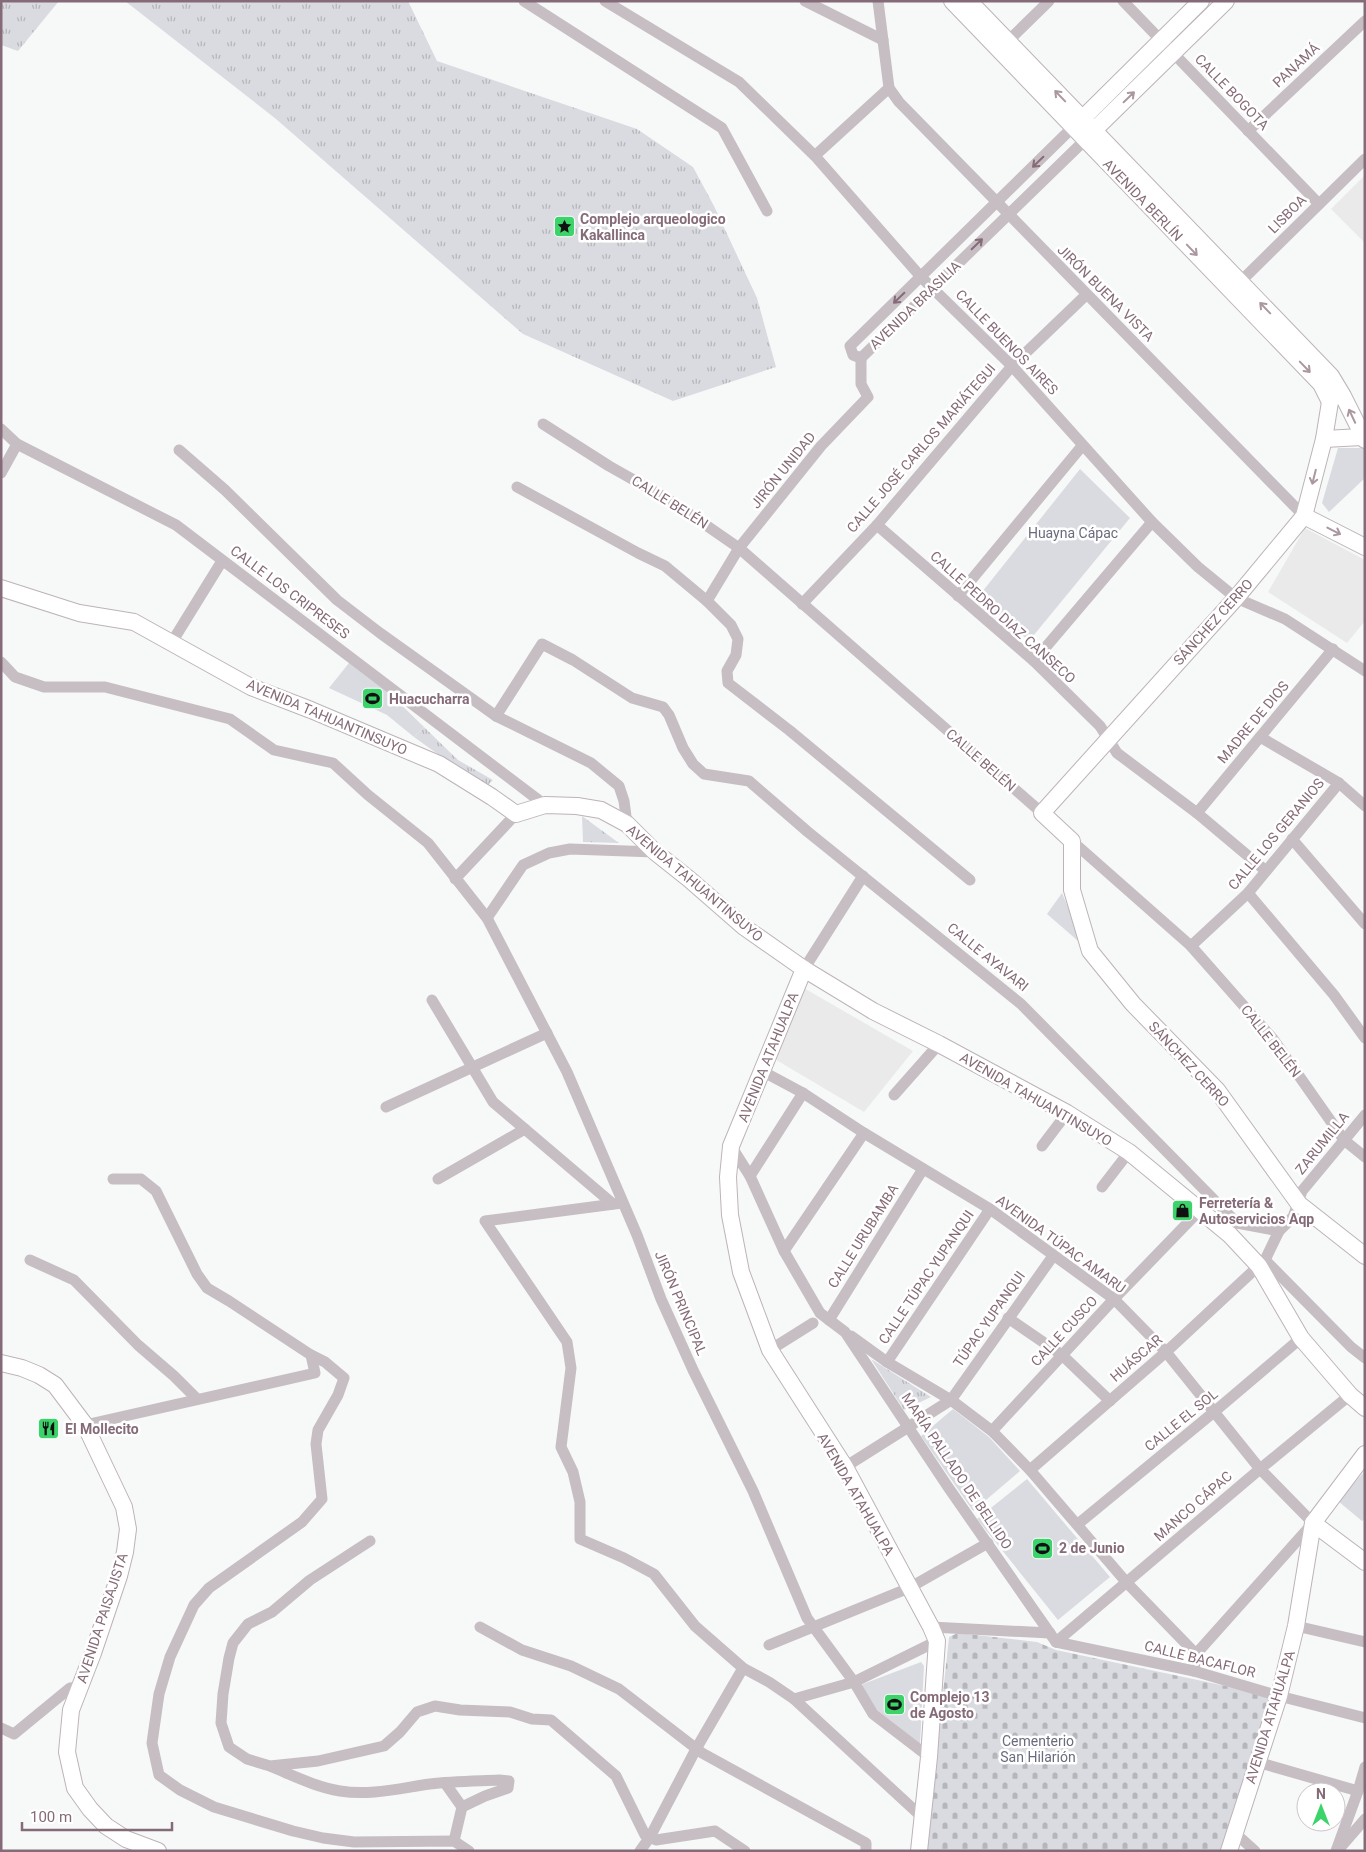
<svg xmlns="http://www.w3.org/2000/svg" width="1366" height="1852" font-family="Roboto,sans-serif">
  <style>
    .built { fill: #eaeaeb }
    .grass { fill: url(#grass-tufts) }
    .cemetery { fill: url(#cemetery-stones) }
    .green { fill: #d9dbe0 }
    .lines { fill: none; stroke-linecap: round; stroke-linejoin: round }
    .secondary-casing { stroke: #bdb3b8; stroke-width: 18 }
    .street { stroke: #c6bec2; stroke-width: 11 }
    .secondary { stroke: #fff; stroke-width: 16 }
    .oneway { stroke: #aa97a0 }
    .oneway2 { stroke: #856b78 }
    .labels { text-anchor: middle; stroke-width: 5; stroke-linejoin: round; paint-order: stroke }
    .street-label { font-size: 14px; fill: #856b78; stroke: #fff }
    .poi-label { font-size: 14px; font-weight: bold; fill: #856b78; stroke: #fff; text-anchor: start }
    .park-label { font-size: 14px; fill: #696c7d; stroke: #fff }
  </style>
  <defs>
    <pattern id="grass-tufts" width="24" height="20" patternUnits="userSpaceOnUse" patternTransform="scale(1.25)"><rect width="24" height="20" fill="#d9dbe0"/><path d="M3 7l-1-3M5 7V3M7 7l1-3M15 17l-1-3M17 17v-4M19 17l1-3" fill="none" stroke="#b6b6ba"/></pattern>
    <pattern id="cemetery-stones" width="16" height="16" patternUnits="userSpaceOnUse" patternTransform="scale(1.25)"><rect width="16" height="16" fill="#d9dbe0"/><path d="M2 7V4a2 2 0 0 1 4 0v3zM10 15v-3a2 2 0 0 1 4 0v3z" fill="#b6b6ba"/></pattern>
  </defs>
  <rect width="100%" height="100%" fill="#f7f9f9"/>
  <g class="built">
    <polygon points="1365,175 1365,243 1331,209"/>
    <polygon points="1305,528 1365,560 1365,621 1347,643 1268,592"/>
    <polygon points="802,987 913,1051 864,1112 773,1058"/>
  </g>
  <g class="grass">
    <polygon points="1,1 59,1 18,51 1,45"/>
    <polygon points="125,1 408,1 437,61 637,129 693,167 714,206 757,298 776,367 673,401 523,334 276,119"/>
    <polygon points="424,727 458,760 493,780 485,788 414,737"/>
    <polygon points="582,816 619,843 583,842"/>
    <polygon points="871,1359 931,1397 904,1410"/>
  </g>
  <polygon class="cemetery" points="958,1633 1037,1642 1056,1650 1273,1696 1225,1851 926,1851 949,1637"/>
  <g class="green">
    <polygon points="1338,448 1364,448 1365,478 1329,512 1322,503"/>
    <polygon points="1080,469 1130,518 1029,641 978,597"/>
    <polygon points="353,658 424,727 414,737 387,715 329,688"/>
    <polygon points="1062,893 1085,947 1047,914"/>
    <polygon points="953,1409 989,1437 1020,1471 973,1511 921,1436"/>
    <polygon points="1365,1471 1365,1519 1362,1521 1338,1501"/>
    <polygon points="1027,1479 1110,1577 1058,1620 977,1519"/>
    <polygon points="921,1662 924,1666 920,1744 912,1748 859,1691 863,1684"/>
  </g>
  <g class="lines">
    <defs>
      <g id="secondary">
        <polyline points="952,1 1321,384 1330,402"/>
        <polyline points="969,1 1331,376 1343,396 1365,440"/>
        <polyline points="1075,126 1201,1"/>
        <polyline points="1086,138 1226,1"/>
        <polyline points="1330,402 1324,439 1304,516 1236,598 1042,813 1072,841 1072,890 1090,951 1133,1004 1217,1090 1299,1204 1365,1256"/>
        <polyline points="1324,439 1362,437"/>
        <polyline points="1304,516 1365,547"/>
        <polyline points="1,588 79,613 134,622 251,687 311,710 439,764 492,797 516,814 545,805 577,806 601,810 627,824 655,852 689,879 744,927 804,969 873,1011 939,1044 1067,1113 1129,1152 1230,1235 1259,1266 1301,1338 1350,1395 1365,1408"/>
        <polyline points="804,969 731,1146 728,1177 730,1215 741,1272 770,1350 845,1467 931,1627 937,1641 929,1757 919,1851"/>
        <polyline points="1,1363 22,1368 39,1375 55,1385 85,1425 124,1507 128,1529 125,1552 119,1576 93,1653 71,1710 67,1752 75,1788 90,1809 106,1826 126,1839 158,1851"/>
        <polyline points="1313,1523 1365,1562"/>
        <polyline points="1229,1851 1279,1696 1296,1626 1313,1523 1365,1454"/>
      </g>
    </defs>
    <use href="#secondary" class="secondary-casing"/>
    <g class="street">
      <polyline points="524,1 722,128 767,211"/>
      <polyline points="605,1 739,82 815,156 921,277 1012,366 1152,522 1198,567 1236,598 1285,619 1365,671"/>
      <polyline points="805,1 883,40"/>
      <polyline points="878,1 889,88 899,102 1304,516"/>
      <polyline points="1123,1 1319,204"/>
      <polyline points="1003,46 1049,1"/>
      <polyline points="1073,127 850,346 853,355 861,358 1085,140"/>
      <polyline points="1248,131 1365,21"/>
      <polyline points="819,152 889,88"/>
      <polyline points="1236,286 1365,159"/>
      <polyline points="543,424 609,466 671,501 739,548 1042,813"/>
      <polyline points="1,429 17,444 176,525 545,805"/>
      <polyline points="179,450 225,490 337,600 380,633 496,716 591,763 619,786 624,801 627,824"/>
      <polyline points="1,473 17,444"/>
      <polyline points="517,487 638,553 665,566 707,601 731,625 738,639 736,655 727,671 728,683 789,730 970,880"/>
      <polyline points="877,525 1034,661 1100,726 1117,753 1197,813 1266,871"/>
      <polyline points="958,596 1082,446"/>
      <polyline points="707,601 739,548 821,446 868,397 861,384 861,358"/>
      <polyline points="802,604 877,525 1012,366 1086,295"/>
      <polyline points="172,642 222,561"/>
      <polyline points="1034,661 1152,522"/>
      <polyline points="1,662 15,677 44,687 105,687 230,719 274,750 333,763 368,795 428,843 487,918 567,1072 637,1235 661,1299 693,1370 753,1491 807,1618 854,1682 873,1714 929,1757"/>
      <polyline points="496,716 542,644 573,660 632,698 663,707 669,715 683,748 693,764 704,774 749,781 808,832 1021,1004 1237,1223"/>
      <polyline points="1260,737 1339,783 1365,806"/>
      <polyline points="1197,813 1333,649"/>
      <polyline points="1292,839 1365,924"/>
      <polyline points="1072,841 1191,946 1273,1039 1344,1140 1365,1157"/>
      <polyline points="455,879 516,814"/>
      <polyline points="1248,893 1334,995 1365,1038"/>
      <polyline points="487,918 523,865 549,853 570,849 655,852"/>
      <polyline points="1191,946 1248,893 1339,783"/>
      <polyline points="804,969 863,876"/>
      <polyline points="432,1000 493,1102 613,1204"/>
      <polyline points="762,1071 803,1093 864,1133 990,1209 1114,1299 1166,1352 1260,1469 1313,1523 1196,1654 1194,1671"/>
      <polyline points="894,1095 939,1044"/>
      <polyline points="386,1107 547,1033"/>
      <polyline points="731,1146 750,1176 784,1251 820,1313 845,1332 948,1487 1056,1642"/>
      <polyline points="1042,1146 1067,1113"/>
      <polyline points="750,1176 803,1093"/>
      <polyline points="438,1179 525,1129"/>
      <polyline points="1102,1187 1129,1152"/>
      <polyline points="622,1203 485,1221 567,1342 571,1368 561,1447 573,1472 580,1502 580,1539 624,1558 654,1574 695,1626 743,1668 769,1682 794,1699 854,1682 937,1641"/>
      <polyline points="1237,1223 1279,1231"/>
      <polyline points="784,1251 864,1133"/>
      <polyline points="30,1260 74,1280 138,1345 174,1376 196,1398"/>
      <polyline points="1265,1260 1351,1347 1365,1358"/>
      <polyline points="1008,1318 1062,1355 1110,1401"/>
      <polyline points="829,1320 923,1169"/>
      <polyline points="851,1336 887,1362 951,1400 992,1431 1030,1470 1127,1583 1196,1654"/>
      <polyline points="770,1350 813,1323"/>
      <polyline points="311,1355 325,1362 344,1378 338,1395 318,1430 316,1444 322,1499 302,1522 209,1588 194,1605 170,1657 159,1694 152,1743 159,1775 180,1790 214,1807 293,1831 323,1838 354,1842 454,1841 469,1851"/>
      <polyline points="887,1362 990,1209"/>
      <polyline points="85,1425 315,1373 311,1355 229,1301 207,1288 197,1274 156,1191 141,1179 113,1179"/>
      <polyline points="992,1431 1114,1299 1201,1209"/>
      <polyline points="845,1467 951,1400 1053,1256"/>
      <polyline points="1030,1470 1166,1352 1265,1260 1279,1231 1293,1217 1302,1191 1365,1115"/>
      <polyline points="1078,1524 1214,1412 1301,1338"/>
      <polyline points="370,1541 310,1580 272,1612 248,1624 233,1643 229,1658 223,1694 221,1723 229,1747 247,1759 270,1766 318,1761 384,1746 400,1732 417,1712 435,1706 460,1710 510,1712 532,1719 551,1720 616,1776 645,1835 656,1840 715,1831 745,1851"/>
      <polyline points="1296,1626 1365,1642"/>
      <polyline points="480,1627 522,1650 571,1666 619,1689 702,1753 866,1843 866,1851"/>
      <polyline points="931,1627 1050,1633"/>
      <polyline points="1056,1642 1260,1469 1350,1395"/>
      <polyline points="1056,1642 1194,1671 1279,1696 1365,1718"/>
      <polyline points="769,1645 909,1588 988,1543"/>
      <polyline points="794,1699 923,1818"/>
      <polyline points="1,1728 14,1734 70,1688 79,1687"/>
      <polyline points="1257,1762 1358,1791"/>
      <path d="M272,1767C294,1776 316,1787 340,1791C371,1796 400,1788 430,1784C452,1781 477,1781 499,1780L509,1781L508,1788L485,1796L462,1807L454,1841"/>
      <polyline points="445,1783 462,1807"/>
      <polyline points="1235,1833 1255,1851"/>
      <polyline points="1340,1848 1365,1819"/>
      <polyline points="640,1851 650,1837 696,1749 743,1668"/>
      <polyline points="1336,1851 1358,1791 1365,1767"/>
    </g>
    <use href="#secondary" class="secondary"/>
  </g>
  <defs><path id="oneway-shaft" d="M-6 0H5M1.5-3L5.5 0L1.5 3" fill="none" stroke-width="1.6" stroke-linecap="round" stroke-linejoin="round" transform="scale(1.25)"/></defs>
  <g class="oneway">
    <use href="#oneway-shaft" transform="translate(1060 96) rotate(-134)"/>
    <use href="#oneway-shaft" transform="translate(1129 97) rotate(-44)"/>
    <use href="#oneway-shaft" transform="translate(1192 250) rotate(46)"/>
    <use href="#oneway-shaft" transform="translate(1265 308) rotate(-134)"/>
    <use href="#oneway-shaft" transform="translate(1305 367) rotate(46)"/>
    <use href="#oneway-shaft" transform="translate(1352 416) rotate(-115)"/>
    <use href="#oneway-shaft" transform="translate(1314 477) rotate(104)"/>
    <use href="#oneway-shaft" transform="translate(1334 531) rotate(27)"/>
  </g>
  <g class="oneway2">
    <use href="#oneway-shaft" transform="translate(1038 162) rotate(136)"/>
    <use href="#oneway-shaft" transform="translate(977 244) rotate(-44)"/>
    <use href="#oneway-shaft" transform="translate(899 298) rotate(136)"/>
  </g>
  <defs>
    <symbol id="sight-square" viewBox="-11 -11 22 22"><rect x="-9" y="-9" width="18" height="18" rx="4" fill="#3cd46a" stroke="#fff"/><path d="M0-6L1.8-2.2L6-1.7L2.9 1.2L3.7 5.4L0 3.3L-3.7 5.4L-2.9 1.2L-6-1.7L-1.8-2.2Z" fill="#111"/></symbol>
    <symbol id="stadium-square" viewBox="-11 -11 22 22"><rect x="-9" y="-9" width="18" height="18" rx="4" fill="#3cd46a" stroke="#fff"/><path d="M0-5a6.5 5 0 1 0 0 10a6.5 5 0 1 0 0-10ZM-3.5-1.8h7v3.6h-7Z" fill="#111"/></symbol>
    <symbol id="shop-square" viewBox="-11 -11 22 22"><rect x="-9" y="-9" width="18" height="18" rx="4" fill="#3cd46a" stroke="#fff"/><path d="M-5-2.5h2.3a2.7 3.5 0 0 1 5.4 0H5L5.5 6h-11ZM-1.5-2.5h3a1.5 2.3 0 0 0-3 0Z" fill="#111"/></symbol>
    <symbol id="restaurant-square" viewBox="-11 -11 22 22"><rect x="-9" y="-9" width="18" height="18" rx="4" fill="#3cd46a" stroke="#fff"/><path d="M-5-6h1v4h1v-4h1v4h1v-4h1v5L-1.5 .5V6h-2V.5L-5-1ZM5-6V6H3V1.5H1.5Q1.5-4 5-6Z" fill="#111"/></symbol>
  </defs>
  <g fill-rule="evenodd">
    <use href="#sight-square" x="552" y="214" width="25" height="25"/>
    <use href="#stadium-square" x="360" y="686" width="25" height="25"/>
    <use href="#shop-square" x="1170" y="1198" width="25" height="25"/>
    <use href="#restaurant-square" x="36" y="1416" width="25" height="25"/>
    <use href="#stadium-square" x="1030" y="1536" width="25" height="25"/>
    <use href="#stadium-square" x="882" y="1692" width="25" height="25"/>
  </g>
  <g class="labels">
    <g class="street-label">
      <text transform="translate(1296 65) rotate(-43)" y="5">PANAMÁ</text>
      <text transform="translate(1232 92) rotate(46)" y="5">CALLE BOGOTA</text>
      <text transform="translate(1143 200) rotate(46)" y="5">AVENIDA BERLÍN</text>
      <text transform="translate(1287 214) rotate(-45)" y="5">LISBOA</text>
      <text transform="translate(1106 293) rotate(45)" y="5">JIRÓN BUENA VISTA</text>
      <text transform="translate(915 305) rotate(-44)" y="5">AVENIDA BRASILIA</text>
      <text transform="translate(1007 342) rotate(46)" y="5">CALLE BUENOS AIRES</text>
      <text transform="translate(921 448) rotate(-49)" y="5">CALLE JOSÉ CARLOS MARIÁTEGUI</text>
      <text transform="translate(783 470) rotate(-51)" y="5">JIRÓN UNIDAD</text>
      <text transform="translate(670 502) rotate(32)" y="5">CALLE BELÉN</text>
      <text transform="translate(290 592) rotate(37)" y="5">CALLE LOS CRIPRESES</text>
      <text transform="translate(1003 617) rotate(42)" y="5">CALLE PEDRO DIAZ CANSECO</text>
      <text transform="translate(1213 622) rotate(-48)" y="5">SÁNCHEZ CERRO</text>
      <text transform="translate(327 717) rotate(23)" y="5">AVENIDA TAHUANTINSUYO</text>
      <text transform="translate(1253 722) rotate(-50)" y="5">MADRE DE DIOS</text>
      <text transform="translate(981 760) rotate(41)" y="5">CALLE BELÉN</text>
      <text transform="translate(1276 834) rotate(-50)" y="5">CALLE LOS GERANIOS</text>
      <text transform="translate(695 883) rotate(40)" y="5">AVENIDA TAHUANTINSUYO</text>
      <text transform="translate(988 957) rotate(39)" y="5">CALLE AYAVARI</text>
      <text transform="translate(1271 1041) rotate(52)" y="5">CALLE BELÉN</text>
      <text transform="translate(768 1057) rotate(-68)" y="5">AVENIDA ATAHUALPA</text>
      <text transform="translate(1189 1064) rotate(47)" y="5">SÁNCHEZ CERRO</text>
      <text transform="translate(1036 1099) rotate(30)" y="5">AVENIDA TAHUANTINSUYO</text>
      <text transform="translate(1322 1143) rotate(-51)" y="5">ZARUMILLA</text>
      <text transform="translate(863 1236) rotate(-58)" y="5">CALLE URUBAMBA</text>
      <text transform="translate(1061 1244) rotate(36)" y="5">AVENIDA TÚPAC AMARU</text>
      <text transform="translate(926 1277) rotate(-56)" y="5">CALLE TÚPAC YUPANQUI</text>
      <text transform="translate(681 1303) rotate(67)" y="5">JIRÓN PRINCIPAL</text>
      <text transform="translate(989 1319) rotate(-55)" y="5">TÚPAC YUPANQUI</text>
      <text transform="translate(1064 1331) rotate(-47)" y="5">CALLE CUSCO</text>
      <text transform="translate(1136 1358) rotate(-41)" y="5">HUÁSCAR</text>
      <text transform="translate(1181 1420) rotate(-39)" y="5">CALLE EL SOL</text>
      <text transform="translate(957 1471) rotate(56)" y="5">MARÍA PALLADO DE BELLIDO</text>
      <text transform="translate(856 1494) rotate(60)" y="5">AVENIDA ATAHUALPA</text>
      <text transform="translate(1193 1506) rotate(-41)" y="5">MANCO CÁPAC</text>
      <text transform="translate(102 1618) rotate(-72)" y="5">AVENIDA PAISAJISTA</text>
      <text transform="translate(1200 1659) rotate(14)" y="5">CALLE BACAFLOR</text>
      <text transform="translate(1270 1717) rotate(-73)" y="5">AVENIDA ATAHUALPA</text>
    </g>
    <g class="poi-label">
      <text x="580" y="224">Complejo arqueologico<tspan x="580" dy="16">Kakallinca</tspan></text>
      <text x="389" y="704">Huacucharra</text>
      <text x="1199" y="1208">Ferretería &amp;<tspan x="1199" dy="16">Autoservicios Aqp</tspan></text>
      <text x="65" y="1434">El Mollecito</text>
      <text x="1059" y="1553">2 de Junio</text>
      <text x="910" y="1702">Complejo 13<tspan x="910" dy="16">de Agosto</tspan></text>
    </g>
    <g class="park-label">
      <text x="1073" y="538">Huayna Cápac</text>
      <text x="1038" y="1746">Cementerio<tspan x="1038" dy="16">San Hilarión</tspan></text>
    </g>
  </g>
  <rect width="1366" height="1852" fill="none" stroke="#856b78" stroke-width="5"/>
  <g transform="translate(1321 1807)"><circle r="24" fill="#ffffff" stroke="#cec4c9"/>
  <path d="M0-4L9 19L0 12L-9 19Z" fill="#3cd46a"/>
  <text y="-8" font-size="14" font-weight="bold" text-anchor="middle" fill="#856b78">N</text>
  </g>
  <path d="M22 1822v8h150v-8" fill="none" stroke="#856b78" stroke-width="2.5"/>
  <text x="30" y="1822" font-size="15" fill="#856b78" stroke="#ffffff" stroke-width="4" paint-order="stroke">100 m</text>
</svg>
